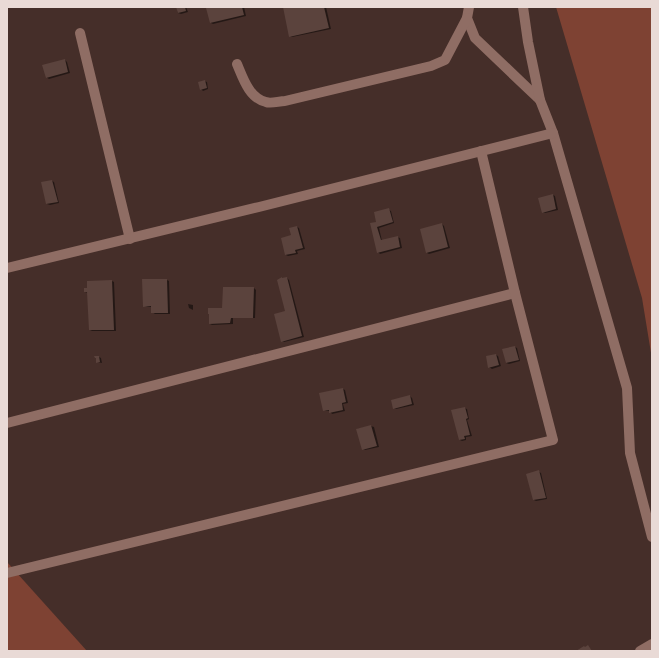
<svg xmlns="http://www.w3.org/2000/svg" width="659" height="658" font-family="'Space Grotesk',sans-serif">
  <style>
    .green { fill: #7e4233 }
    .shadow { fill: #0007 }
    .building { fill: #5b433d }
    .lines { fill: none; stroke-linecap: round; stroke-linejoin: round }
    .minor { stroke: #8f6d64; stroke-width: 10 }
  </style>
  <rect width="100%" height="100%" fill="#452e29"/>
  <g class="green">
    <polygon points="556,7 652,7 652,359 642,298"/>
    <polygon points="7,562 87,651 7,651"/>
  </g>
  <g class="shadow">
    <polygon points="177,7 186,7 188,12 181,14 178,13"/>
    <polygon points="213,7 244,7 246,16 213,24 211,23"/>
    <polygon points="288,7 326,7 331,29 292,37 290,36"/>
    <polygon points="65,60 67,62 70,73 49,79 46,77"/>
    <polygon points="204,81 207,82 208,89 203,91 201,89"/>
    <polygon points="52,181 54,182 59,203 50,205 47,204"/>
    <polygon points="553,195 555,196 558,210 545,213 542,212"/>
    <polygon points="389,210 391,211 394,223 379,228 382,241 397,237 400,238 402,248 380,254 378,252 371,224 378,223"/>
    <polygon points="442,224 444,226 450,248 429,254 427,253"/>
    <polygon points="297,227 299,228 305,249 297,251 298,254 288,256 286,255"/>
    <polygon points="287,278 289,280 304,337 284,342 282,341 287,312"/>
    <polygon points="167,280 169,281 170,314 155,314 152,312 152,307 147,307 144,306"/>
    <polygon points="112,281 114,282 116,331 92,331 90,330 88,293 85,292"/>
    <polygon points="254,288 256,290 255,318 233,318 233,324 212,325 210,324 223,309"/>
    <polygon points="188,304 193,305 193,310 189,308"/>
    <polygon points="515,347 517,348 520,361 509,364 506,363"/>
    <polygon points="496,355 498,356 501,366 492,369 489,367"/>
    <polygon points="99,357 101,358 102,363 97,362"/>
    <polygon points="343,389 345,390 348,403 343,404 345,411 332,414 330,411 326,411 324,410"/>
    <polygon points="410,396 412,398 414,405 396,409 394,408"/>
    <polygon points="464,408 467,409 469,419 467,420 472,436 466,437 466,440 462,441 460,440"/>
    <polygon points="371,426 374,427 379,447 365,450 363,449 357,429"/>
    <polygon points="539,472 541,473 547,499 536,501 534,500"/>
  </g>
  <g class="building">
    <polygon points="176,7 185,7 186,11 178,13"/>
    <polygon points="209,7 242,7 244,15 210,23 206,8"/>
    <polygon points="283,7 324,7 329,28 289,37"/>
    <polygon points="65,59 68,72 46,78 42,65"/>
    <polygon points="205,80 207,88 200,90 198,82"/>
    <polygon points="52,180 58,202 46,204 41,182"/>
    <polygon points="553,194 556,209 542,213 538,198"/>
    <polygon points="389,208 393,222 377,227 381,240 398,236 400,247 377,253 370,223 376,222 374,212"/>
    <polygon points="442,223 448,247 426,253 420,229"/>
    <polygon points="297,226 303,248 295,250 296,253 285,255 281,238 291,235 289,228"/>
    <polygon points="282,277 282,278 287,277 302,336 281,342 274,314 285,311 277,280"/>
    <polygon points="142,279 167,279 168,313 151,313 151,306 143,307"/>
    <polygon points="112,280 114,330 89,330 87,292 84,292 84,288 87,288 87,281"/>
    <polygon points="223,287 254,287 253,318 231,318 230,323 209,324 209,314 208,314 208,308 222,308"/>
    <polygon points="515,346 519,360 506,363 502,349"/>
    <polygon points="496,354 499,365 488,368 486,356"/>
    <polygon points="94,356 99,356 100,362 96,363 96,358 95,358"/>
    <polygon points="343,388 346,402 342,403 343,410 329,413 329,410 323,411 319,393"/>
    <polygon points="410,395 412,404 393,409 391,400"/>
    <polygon points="465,407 468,418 466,419 470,435 464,436 465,439 459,440 451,410"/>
    <polygon points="371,425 377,446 362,450 356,429"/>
    <polygon points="539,470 546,498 533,500 526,474"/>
    <polygon points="588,645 592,651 576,651 584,646 585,647"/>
  </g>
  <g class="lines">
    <g class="minor">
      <polyline points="469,7 467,18 475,38 540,100"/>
      <polyline points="523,7 528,42 540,100 553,133 627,388 630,453 652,537"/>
      <polyline points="80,33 130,239"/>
      <path d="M237,64C243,78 249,98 266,102C271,104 279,101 285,101L431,66L445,60L467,18"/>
      <polyline points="7,268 259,207 553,133"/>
      <polyline points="7,423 515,293"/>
      <polyline points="7,573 553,440 515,293 481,151"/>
      <polyline points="640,651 652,644"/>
    </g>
  </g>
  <rect width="659" height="658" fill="none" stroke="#e9dad6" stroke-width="16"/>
</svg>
